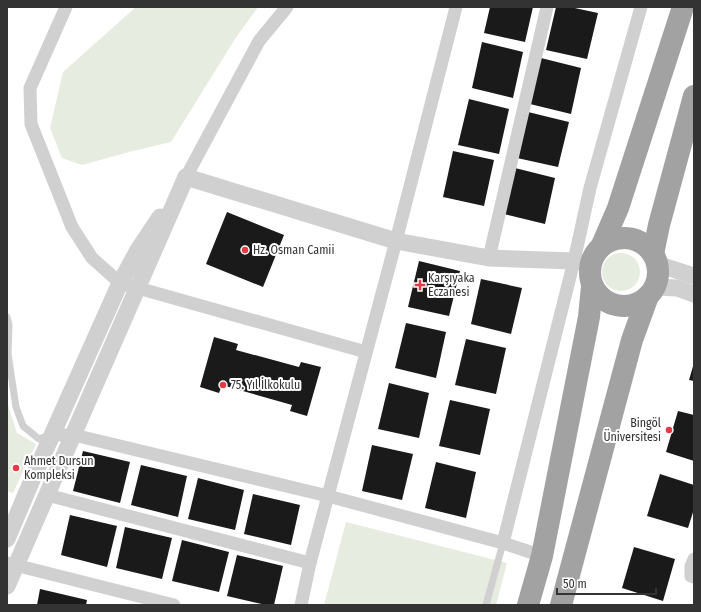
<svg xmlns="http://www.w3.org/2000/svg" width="701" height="612" font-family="'Fira Sans Condensed',sans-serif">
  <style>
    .green { fill: #e6ecdf }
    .building { fill: #1a1a1a }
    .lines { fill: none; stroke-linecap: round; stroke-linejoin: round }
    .service { stroke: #d0d0d0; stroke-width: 7 }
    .minor { stroke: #d0d0d0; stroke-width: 13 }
    .tertiary { stroke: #d0d0d0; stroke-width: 17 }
    .trunk { stroke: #a2a2a2; stroke-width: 22 }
    .poi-dot { fill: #e63946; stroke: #fff; stroke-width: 1.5 }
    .labels { text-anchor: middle; stroke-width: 4; stroke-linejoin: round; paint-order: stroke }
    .poi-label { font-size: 12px; fill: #333; stroke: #fff; text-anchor: start }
  </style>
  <rect width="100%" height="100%" fill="#fff"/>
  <g class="green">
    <polygon points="136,7 258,7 235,39 171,142 129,152 82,165 62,158 50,128 63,72"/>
    <circle cx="621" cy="272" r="19"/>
    <polygon points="7,402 17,433 36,444 13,493 7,491"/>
    <polygon points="346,522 507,563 496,605 324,605"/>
  </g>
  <g class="building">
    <polygon points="490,7 533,7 525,42 484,33"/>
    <polygon points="556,7 570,7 598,13 587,59 546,50"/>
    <polygon points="482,42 523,52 513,98 472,88"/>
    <polygon points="541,58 581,68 571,114 530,104"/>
    <polygon points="469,99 509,109 499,154 458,145"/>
    <polygon points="528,112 569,122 558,167 517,158"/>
    <polygon points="453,151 494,160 484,206 443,197"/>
    <polygon points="515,168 555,178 545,224 504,214"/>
    <polygon points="227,212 284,235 263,287 206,264"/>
    <polygon points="419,261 460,271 449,316 408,307"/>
    <polygon points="481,279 522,288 511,334 471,324"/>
    <polygon points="406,323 446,332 436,378 395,368"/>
    <polygon points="214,337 238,344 236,350 299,367 301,362 321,367 307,416 290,411 292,405 222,385 219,393 200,387"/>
    <polygon points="466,339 506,348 496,394 455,385"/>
    <polygon points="694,363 694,381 689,380"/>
    <polygon points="389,383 429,393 419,438 378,429"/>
    <polygon points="450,400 490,409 480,455 439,446"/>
    <polygon points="678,411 694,415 694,461 666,452"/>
    <polygon points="372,445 413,454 402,500 362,491"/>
    <polygon points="83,451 130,462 120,503 73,491"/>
    <polygon points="436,462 476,472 466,518 425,508"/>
    <polygon points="141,465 187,476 178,517 131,505"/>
    <polygon points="660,474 694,485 694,509 688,528 647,516"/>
    <polygon points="198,478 244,490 235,530 188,519"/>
    <polygon points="253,494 300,505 291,545 244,534"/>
    <polygon points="70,515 117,526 107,567 61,555"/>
    <polygon points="125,527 172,538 162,579 116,568"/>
    <polygon points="182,540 229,552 219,592 172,581"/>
    <polygon points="634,547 675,559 663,601 622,588"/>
    <polygon points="237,555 283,566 274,605 266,605 227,596"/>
    <polygon points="40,589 87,600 86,605 37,605"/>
  </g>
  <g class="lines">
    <g class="service">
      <polyline points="7,317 9,325 8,354 16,407 23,426 39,439 50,435"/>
      <polyline points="486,605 503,543"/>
    </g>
    <g class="minor">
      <polyline points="66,7 30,88 31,124 72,227 92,258 120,283 366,352"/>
      <polyline points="186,177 259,41 287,7"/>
      <polyline points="489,258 547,7"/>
      <polyline points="52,435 74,435 328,496 503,543 542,556"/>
      <polyline points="47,495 310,563"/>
      <polyline points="503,543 574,261 590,188 641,7"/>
      <polyline points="694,559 691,566 691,576 694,577"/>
      <polyline points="7,563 174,605"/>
      <polyline points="301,605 310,563 396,241 456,7"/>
    </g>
    <g class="tertiary">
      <polyline points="186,177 396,241 489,258 574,261 590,264"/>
      <polyline points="657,264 694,276"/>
      <polyline points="655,287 677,288 694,294"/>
      <polyline points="7,539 35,473 120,283 138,250 160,217"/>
      <polyline points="7,586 186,177"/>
    </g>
    <g class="trunk">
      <circle cx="624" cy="272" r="34"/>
      <polyline points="602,245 618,208 683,7"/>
      <polyline points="653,254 659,225 694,96"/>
      <polyline points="528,605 542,556 589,317 592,286"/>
      <polyline points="561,605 632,340 648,296"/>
    </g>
  </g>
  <g class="poi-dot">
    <circle cx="245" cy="250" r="4"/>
    <path d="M418 279h4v4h4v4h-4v4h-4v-4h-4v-4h4z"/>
    <circle cx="223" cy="385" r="4"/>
    <circle cx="669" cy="430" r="4"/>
    <circle cx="16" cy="468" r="4"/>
  </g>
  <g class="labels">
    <g class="poi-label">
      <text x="253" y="254">Hz. Osman Camii</text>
      <text x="428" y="282">Karşıyaka<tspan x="428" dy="14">Eczanesi</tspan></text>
      <text x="231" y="389">75. Yıl İlkokulu</text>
      <text x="661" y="427" text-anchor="end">Bingöl<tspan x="661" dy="14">Üniversitesi</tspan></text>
      <text x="24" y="465">Ahmet Dursun<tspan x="24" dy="14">Kompleksi</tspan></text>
    </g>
  </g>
  <rect width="701" height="612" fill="none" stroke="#333333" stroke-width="16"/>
  <path d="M557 588v6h99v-6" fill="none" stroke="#333333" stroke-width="2"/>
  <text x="563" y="588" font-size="12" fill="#333333" stroke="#ffffff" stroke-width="3" paint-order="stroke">50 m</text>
</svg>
